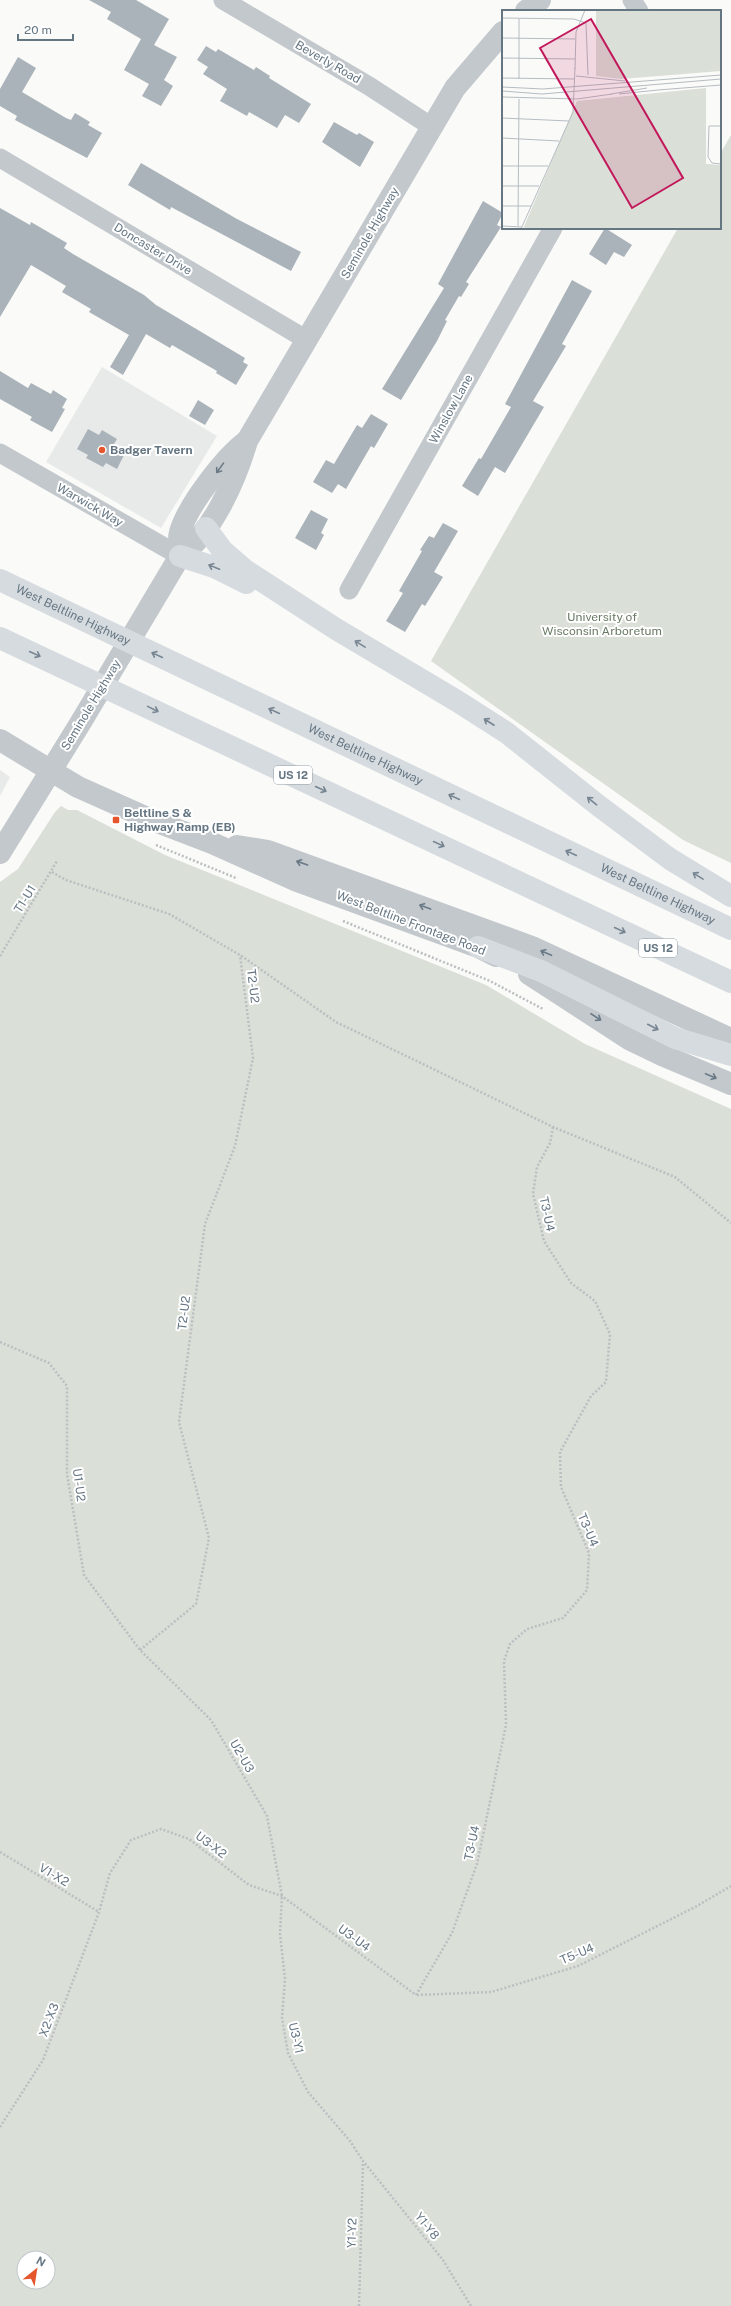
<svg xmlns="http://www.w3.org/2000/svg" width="731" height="2306" font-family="'Public Sans',sans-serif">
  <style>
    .built { fill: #e8e9e9 }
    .green { fill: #dadfd7; fill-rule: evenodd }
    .building { fill: #aab3b9 }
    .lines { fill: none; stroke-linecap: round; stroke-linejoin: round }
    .path { stroke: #bbbfc2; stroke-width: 2.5; stroke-dasharray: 2 2; stroke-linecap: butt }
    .minor { stroke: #c3c8cc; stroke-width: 19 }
    .tertiary { stroke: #c3c8cc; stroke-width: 22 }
    .motorway { stroke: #d6dbdf; stroke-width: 22 }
    .oneway { stroke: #6a7a87 }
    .oneway2 { stroke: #768591 }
    .poi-dot { fill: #e4572e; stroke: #fff; stroke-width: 1.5 }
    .labels { text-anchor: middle; stroke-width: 4; stroke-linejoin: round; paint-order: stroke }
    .shield { fill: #fff; stroke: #939fa8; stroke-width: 1 }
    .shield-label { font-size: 11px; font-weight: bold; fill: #657683 }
    .street-label { font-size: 12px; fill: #657683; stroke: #fff }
    .poi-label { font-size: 12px; font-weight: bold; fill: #657683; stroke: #fff; text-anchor: start }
    .park-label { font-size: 12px; fill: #687a64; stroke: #fff }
    .inset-road { fill: none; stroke: #b5bdc2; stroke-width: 1 }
    .view { fill: #c2185b; fill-opacity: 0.15; stroke: #c2185b; stroke-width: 2 }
    .inset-edge { fill: none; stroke: #657683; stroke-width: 2 }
  </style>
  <rect width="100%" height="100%" fill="#fafaf8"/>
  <g class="built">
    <polygon points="102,367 217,436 161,528 46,462"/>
    <polygon points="0,770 10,777 0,796"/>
  </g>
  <g class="green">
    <polygon points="731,135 731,863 683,840 431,661 678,228 720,228 720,154"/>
    <path d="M61,806L68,810H77L165,855L486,985L585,1044L731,1109V2306H0V882L18,869L55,812ZM24,2258H48V2282H24Z"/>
  </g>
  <g class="building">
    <polygon points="89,0 136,0 169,19 154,45 177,57 164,80 173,86 161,106 142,96 149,84 124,70 141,39 107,19 111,12"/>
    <polygon points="206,46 216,52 218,49 254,70 256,67 270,76 269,78 311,104 299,123 285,115 277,128 249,112 247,116 220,101 227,89 203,74 208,67 197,60"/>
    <polygon points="18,57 36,68 22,92 66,118 71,120 75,113 90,122 88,125 102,133 87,158 15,120 17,116 0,106 0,89"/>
    <polygon points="334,122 357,135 359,133 374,142 360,167 322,142"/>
    <polygon points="141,163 237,219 301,252 291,271 171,207 170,210 128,185"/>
    <polygon points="483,201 503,213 497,225 501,227 466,282 469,284 461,297 459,296 445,320 447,321 437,341 401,400 382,389 444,288 438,284"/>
    <polygon points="0,208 30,225 31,222 67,243 64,248 73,254 144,295 156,305 245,358 243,362 248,365 236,385 216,373 217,371 172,345 170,348 146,334 123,375 110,367 129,335 89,312 91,309 62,292 66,286 31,265 0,317"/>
    <polygon points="605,228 632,245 624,257 614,252 606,265 589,254"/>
    <polygon points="572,280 592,291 562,344 566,346 533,401 544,407 505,473 495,467 478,496 462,486 479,458 481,459 511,407 505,404"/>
    <polygon points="0,371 28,388 31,383 51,394 53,390 67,399 62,408 65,409 52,432 30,420 32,417 0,399"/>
    <polygon points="198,400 214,410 205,425 189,416"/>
    <polygon points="371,414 388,424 374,448 371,446 346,489 338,484 332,493 313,482 326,460 334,464 357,425 362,428"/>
    <polygon points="88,429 99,435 102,430 117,439 114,444 126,451 117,469 106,463 103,467 86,458 88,455 77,449"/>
    <polygon points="311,510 328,519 321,533 324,535 316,550 295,538"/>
    <polygon points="443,523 458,531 434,572 443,577 425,606 422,604 405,632 386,621 403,593 399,591 422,551 420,550 429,536 434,538"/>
  </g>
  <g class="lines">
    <g class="path">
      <polyline points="156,845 236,878"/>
      <polyline points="52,872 66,880 169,914 240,955 336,1022 553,1127 675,1177 731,1223"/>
      <polyline points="343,921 490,981 543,1009"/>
      <polyline points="0,956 57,861"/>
      <polyline points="0,1342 49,1363 67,1386 67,1474 84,1575 140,1650 211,1720 267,1816 282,1896 280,1934 285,1979 282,2018 288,2053 308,2092 350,2141 363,2161 443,2260 471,2306"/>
      <polyline points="140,1650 196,1604 209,1538 179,1422 205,1224 235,1146 253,1058 240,955"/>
      <polyline points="0,1852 99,1912"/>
      <polyline points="416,1995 452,1933 477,1864 506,1725 504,1661 510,1644 527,1629 563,1618 587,1590 589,1553 561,1487 560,1452 591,1396 606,1382 610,1334 595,1301 571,1283 544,1241 533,1194 537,1167 550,1143 553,1127"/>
      <polyline points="417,1995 491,1992 578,1966 697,1906 731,1886"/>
      <polyline points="0,2127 43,2060 99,1912 110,1873 131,1840 161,1829 189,1839 249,1885 282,1896 416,1995"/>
      <polyline points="359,2306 363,2162"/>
    </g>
    <g class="minor">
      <polyline points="223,0 369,86 432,127"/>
      <polyline points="632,0 639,11"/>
      <polyline points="0,158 307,340"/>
      <polyline points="0,453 180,556"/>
      <polyline points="349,590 553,228"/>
    </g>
    <g class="tertiary">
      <polyline points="526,11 540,0"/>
      <path d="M180,556C179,548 178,539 180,532C188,505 225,457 247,441"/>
      <polyline points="0,740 78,787 152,820 212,843 297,881 478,947 496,956"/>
      <polyline points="237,846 268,851 532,947 731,1039"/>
      <path d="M0,853L81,722L180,556C213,532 236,479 247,441L455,88L503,32"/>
      <polyline points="529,974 629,1039 662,1055 731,1084"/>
    </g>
    <g class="motorway">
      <polyline points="206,528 222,550 245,570 336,629 457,701 507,733 599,806 670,859 731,896"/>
      <polyline points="180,556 214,567 246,583"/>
      <path id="s1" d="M0,580L731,929"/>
      <polyline points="0,638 731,982"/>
      <polyline points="478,947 541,971 675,1038 731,1055"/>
    </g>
  </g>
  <defs><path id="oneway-shaft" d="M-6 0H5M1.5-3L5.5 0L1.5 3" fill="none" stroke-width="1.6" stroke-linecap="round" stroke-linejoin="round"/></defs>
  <g class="oneway">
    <use href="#oneway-shaft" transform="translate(220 468) rotate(126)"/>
    <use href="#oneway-shaft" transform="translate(302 863) rotate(-161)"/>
    <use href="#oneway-shaft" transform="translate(425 907) rotate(-160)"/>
    <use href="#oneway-shaft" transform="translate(546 953) rotate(-157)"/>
    <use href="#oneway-shaft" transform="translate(596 1017) rotate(33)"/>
    <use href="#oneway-shaft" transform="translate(711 1076) rotate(23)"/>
  </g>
  <g class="oneway2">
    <use href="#oneway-shaft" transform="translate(214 567) rotate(-158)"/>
    <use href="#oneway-shaft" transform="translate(360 644) rotate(-149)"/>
    <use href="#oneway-shaft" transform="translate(35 654) rotate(25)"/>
    <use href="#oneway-shaft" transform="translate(157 655) rotate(-155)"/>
    <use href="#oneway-shaft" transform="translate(153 709) rotate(26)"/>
    <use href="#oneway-shaft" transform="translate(274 711) rotate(-155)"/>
    <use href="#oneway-shaft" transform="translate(489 722) rotate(-147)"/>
    <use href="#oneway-shaft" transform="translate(321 789) rotate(25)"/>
    <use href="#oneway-shaft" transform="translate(454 797) rotate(-155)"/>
    <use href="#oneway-shaft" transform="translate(592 801) rotate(-141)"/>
    <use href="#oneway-shaft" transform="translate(439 844) rotate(25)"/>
    <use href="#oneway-shaft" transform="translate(571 853) rotate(-155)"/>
    <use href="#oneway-shaft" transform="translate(698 876) rotate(-148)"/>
    <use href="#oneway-shaft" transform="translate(620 930) rotate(25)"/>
    <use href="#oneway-shaft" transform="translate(653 1027) rotate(27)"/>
  </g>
  <g class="poi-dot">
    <circle cx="102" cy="450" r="4"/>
    <rect x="112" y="816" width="8" height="8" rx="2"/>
  </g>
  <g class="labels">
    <g class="shield">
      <rect x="274" y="766" width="38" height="18" rx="3"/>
      <rect x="639" y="939" width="38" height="18" rx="3"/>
    </g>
    <g class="shield-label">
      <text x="293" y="779">US 12</text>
      <text x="658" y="952">US 12</text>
    </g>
    <g class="street-label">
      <text transform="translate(328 62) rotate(30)" y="4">Beverly Road</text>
      <text transform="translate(370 233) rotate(-60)" y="4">Seminole Highway</text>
      <text transform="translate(153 249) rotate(31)" y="4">Doncaster Drive</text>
      <text transform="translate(451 409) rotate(-61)" y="4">Winslow Lane</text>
      <text transform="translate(90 505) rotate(30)" y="4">Warwick Way</text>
      <text dy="4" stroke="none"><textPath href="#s1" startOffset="81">West Beltline Highway</textPath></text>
      <text transform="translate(91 705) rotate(-59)" y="4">Seminole Highway</text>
      <text dy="4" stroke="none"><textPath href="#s1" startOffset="405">West Beltline Highway</textPath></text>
      <text dy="4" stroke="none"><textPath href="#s1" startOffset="729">West Beltline Highway</textPath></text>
      <text transform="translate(25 899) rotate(-58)" y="4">T1-U1</text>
      <text transform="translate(411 923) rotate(21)" y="4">West Beltline Frontage Road</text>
      <text transform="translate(253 986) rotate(83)" y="4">T2-U2</text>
      <text transform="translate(547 1214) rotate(78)" y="4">T3-U4</text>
      <text transform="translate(184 1313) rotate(-83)" y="4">T2-U2</text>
      <text transform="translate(79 1485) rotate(82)" y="4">U1-U2</text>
      <text transform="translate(588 1530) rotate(67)" y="4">T3-U4</text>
      <text transform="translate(242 1756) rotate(60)" y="4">U2-U3</text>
      <text transform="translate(472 1843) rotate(-78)" y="4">T3-U4</text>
      <text transform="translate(211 1845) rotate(37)" y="4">U3-X2</text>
      <text transform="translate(54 1875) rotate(31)" y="4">V1-X2</text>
      <text transform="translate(354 1938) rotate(36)" y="4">U3-U4</text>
      <text transform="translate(577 1954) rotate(-23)" y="4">T5-U4</text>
      <text transform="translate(49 2020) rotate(-69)" y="4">X2-X3</text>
      <text transform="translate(296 2038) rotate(77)" y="4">U3-Y1</text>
      <text transform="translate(427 2226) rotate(51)" y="4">Y1-Y8</text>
      <text transform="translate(352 2233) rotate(-88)" y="4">Y1-Y2</text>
    </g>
    <g class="poi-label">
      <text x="110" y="454">Badger Tavern</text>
      <text x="124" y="817">Beltline S &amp;<tspan x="124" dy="14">Highway Ramp (EB)</tspan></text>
    </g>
    <g class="park-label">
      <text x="602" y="621">University of<tspan x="602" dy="14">Wisconsin Arboretum</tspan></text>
    </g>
  </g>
  <g transform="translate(502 10)">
    <rect width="219" height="219" fill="#fafaf8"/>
    <path d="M94,0H219V61L119,69L94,66ZM204,78V154L219,155V219H21L75,91Z" fill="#dadfd7"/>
    <path class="inset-road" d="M0,8L72,9L84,13L86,65M17,9V69M0,28L73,29M0,48L73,49M73,59L74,22L83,0M74,66L123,71M0,68L72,69M0,77L41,79L219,65M156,80L219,75M0,81L40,84L219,69M109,84L145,78M117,84L156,80M0,87L75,89L110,84M0,108L67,111M219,116H207L206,147L210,153L219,154M0,128L57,131M0,156H46M0,176H37M0,196H29M0,216L20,217M16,216L17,89M19,219L71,102L73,58"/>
    <path class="view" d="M89,9L181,168L130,198L38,38Z"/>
    <rect width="219" height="219" class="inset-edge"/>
  </g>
  <g transform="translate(36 2270) rotate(30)"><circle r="19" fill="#ffffff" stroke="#c1c8cd"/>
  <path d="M0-3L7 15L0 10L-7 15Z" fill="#e4572e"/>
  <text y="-6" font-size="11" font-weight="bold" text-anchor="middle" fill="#657683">N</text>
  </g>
  <path d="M18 34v6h55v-6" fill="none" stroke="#657683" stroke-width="2"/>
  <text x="24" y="34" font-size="12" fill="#657683" stroke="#ffffff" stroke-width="3" paint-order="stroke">20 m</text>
</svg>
